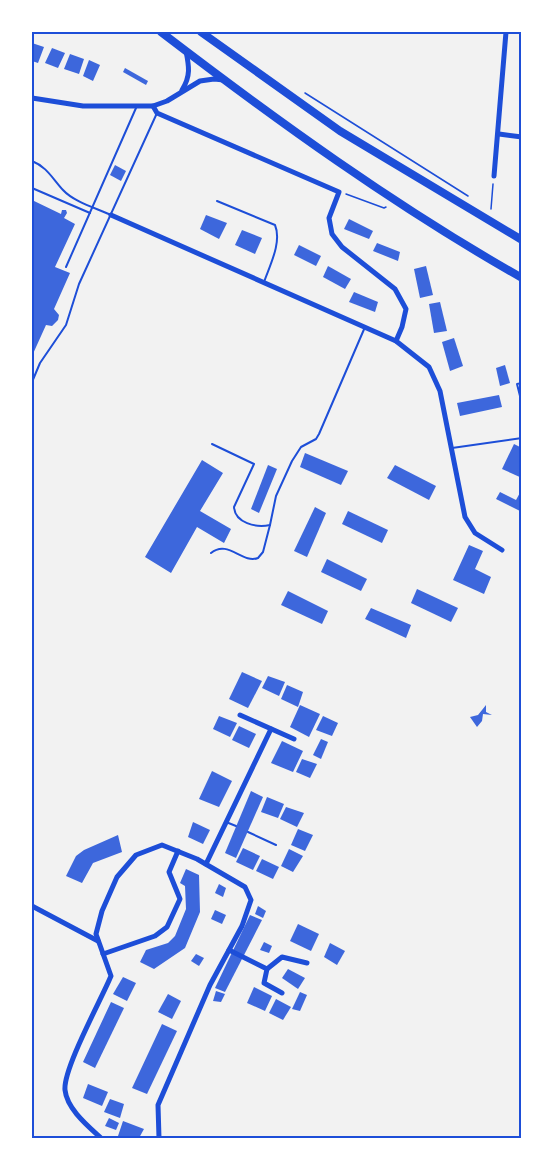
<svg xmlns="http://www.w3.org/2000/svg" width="553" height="1170" font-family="Literata,serif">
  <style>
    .building { fill: #3d67dc }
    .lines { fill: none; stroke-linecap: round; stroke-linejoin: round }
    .path { stroke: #1d4ed8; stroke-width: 1.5 }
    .service { stroke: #1d4ed8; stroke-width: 2 }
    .minor { stroke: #1d4ed8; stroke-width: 5 }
    .trunk { stroke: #1d4ed8; stroke-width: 8 }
    .neatline { fill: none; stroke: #1d4ed8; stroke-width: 2 }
  </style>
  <rect width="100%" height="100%" fill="#f2f2f2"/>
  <g class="building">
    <polygon points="32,43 44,47 38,63 32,61"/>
    <polygon points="52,48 65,53 58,68 45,63"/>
    <polygon points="70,54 84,59 79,74 64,69"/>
    <polygon points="89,60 100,65 93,81 83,76"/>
    <polygon points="125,68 148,81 146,85 123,72"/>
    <polygon points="115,165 126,171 121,181 110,175"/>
    <polygon points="32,200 61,214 62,210 66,210 67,213 64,218 75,224 55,267 70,273 54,309 59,315 58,320 52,326 46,325 32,356"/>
    <polygon points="206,215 227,223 219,239 200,229"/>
    <polygon points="349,219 373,231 369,239 344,229"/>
    <polygon points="242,230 262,238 255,254 235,245"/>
    <polygon points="377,243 400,252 398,261 373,251"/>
    <polygon points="299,245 321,256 316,266 294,255"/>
    <polygon points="328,266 351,279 345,289 323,277"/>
    <polygon points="426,266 433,295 420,298 414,269"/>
    <polygon points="354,292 378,302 375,312 349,302"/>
    <polygon points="440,302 447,331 434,333 429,304"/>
    <polygon points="454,338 463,366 450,371 442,342"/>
    <polygon points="505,365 510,383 500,386 496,368"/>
    <polygon points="499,395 502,407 460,416 457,403"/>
    <polygon points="514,444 522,448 522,478 502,469"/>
    <polygon points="305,453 348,471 341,485 300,467"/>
    <polygon points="202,460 223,473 200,511 231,529 224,543 197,527 171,573 145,557"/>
    <polygon points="268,465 277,469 259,513 251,509"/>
    <polygon points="395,465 436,486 429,500 387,478"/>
    <polygon points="522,489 522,512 496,499 500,492 516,500"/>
    <polygon points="315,507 326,513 307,557 294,551"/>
    <polygon points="348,511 388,530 382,543 342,524"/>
    <polygon points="469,545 483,551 475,569 491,577 484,594 453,580"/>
    <polygon points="327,559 367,579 361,591 321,572"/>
    <polygon points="417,589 458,608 451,622 411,603"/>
    <polygon points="288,591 328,611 322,624 281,605"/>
    <polygon points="371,608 411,625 406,638 365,619"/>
    <polygon points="242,672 262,681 248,708 229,699"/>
    <polygon points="268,676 285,682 279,696 262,688"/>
    <polygon points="287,685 303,692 298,707 281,699"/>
    <polygon points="300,705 320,714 309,737 290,727"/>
    <polygon points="486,705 486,712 492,715 483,714 482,721 477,727 470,717 478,715"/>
    <polygon points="219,716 237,723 230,737 213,729"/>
    <polygon points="323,716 338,723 332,736 316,730"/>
    <polygon points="239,726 256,734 249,748 232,740"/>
    <polygon points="321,739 328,742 321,759 313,755"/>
    <polygon points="282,741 303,751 293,772 271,763"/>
    <polygon points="302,759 317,764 310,778 296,772"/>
    <polygon points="212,771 232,781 219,807 199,799"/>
    <polygon points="251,791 263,797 236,858 225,853"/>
    <polygon points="267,797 284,804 278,818 261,812"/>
    <polygon points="286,807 304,813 297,827 280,819"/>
    <polygon points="193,822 210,830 203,844 188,837"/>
    <polygon points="298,829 313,835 305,851 291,845"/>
    <polygon points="118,835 122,852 93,863 82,883 66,876 76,856 84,850"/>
    <polygon points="243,848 260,856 253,870 236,862"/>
    <polygon points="289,849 303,856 293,872 281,866"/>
    <polygon points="262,859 279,867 273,879 256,871"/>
    <polygon points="186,869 199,875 200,912 185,948 154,969 140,962 146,950 168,943 175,936 186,909 185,886 180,883"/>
    <polygon points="219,884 226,888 223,897 215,893"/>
    <polygon points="258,906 266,911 263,918 255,914"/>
    <polygon points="215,910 226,915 222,924 211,919"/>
    <polygon points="250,915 262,920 225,992 215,988"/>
    <polygon points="298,924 319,934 311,951 290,941"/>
    <polygon points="264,942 272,946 269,953 260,950"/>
    <polygon points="330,943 345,951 337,965 324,957"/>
    <polygon points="196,954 204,958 199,966 191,961"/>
    <polygon points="288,969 305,978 298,989 282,978"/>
    <polygon points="123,977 136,983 127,1001 113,994"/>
    <polygon points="254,987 272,996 265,1011 247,1003"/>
    <polygon points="216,991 225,994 221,1002 213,1001"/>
    <polygon points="300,992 307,995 300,1011 292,1009"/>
    <polygon points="168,994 181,1001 172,1019 158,1012"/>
    <polygon points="276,999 291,1007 283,1020 269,1013"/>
    <polygon points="111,1002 124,1008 95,1068 83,1062"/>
    <polygon points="162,1024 177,1031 147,1094 132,1088"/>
    <polygon points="88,1084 108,1092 102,1106 83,1098"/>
    <polygon points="110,1099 124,1104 120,1118 104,1112"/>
    <polygon points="109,1118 119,1123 116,1130 105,1126"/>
    <polygon points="123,1121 144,1129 139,1138 125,1138 118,1136"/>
  </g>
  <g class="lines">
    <g class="path">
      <polyline points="305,93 468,196"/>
      <polyline points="346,194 384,208 386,207"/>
      <polyline points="491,209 493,184"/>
    </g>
    <g class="service">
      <path d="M32,161C47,167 52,178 63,190C74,202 96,208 111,215"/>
      <polyline points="32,188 90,213"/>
      <path d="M217,201L275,225C282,242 270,265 264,282"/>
      <polyline points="66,267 136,108"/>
      <polyline points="32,382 40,363 66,325 79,284 157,113"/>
      <polyline points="522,383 517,384 522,404"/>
      <path d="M212,444L254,464L234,507C235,523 256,528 270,525L276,496L292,461L301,447L316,439L319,434L365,327"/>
      <polyline points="452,448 522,438"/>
      <path d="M211,553C228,539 242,564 258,558L263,552L270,525"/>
      <polyline points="226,822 236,826"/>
      <polyline points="248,832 276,845"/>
    </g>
    <g class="minor">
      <path d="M182,90C191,76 189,66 186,51"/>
      <polyline points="32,98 83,106 153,106 167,101 200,81 214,79 224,80"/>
      <polyline points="153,106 157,113 339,192 329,218 332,234 342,247 395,289 406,309 402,327 396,341"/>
      <polyline points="499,134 522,137"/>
      <polyline points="494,176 506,32"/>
      <polyline points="111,215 396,341 429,367 440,391 465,517 475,533 502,550"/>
      <polyline points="240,715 294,739"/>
      <polyline points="206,864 271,729"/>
      <polyline points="32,906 98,941"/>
      <polyline points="229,950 267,969 264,983 282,993"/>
      <polyline points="103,954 155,936 167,927 180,899 169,872 178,851"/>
      <polyline points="267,969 282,957 307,963"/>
      <path d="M101,1138C88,1126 67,1109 65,1090C63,1069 101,1000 111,976L96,934L102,911L117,877L136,855L162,845L197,859L245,887L251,900L242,926L210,985L158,1105L159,1138"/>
    </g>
    <g class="trunk">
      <path d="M161,32C276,120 395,206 522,278"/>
      <polyline points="201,32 340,131 522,240"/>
    </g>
  </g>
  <rect width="553" height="1170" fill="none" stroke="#ffffff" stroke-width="66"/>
  <rect x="33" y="33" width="487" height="1104" class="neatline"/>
</svg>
